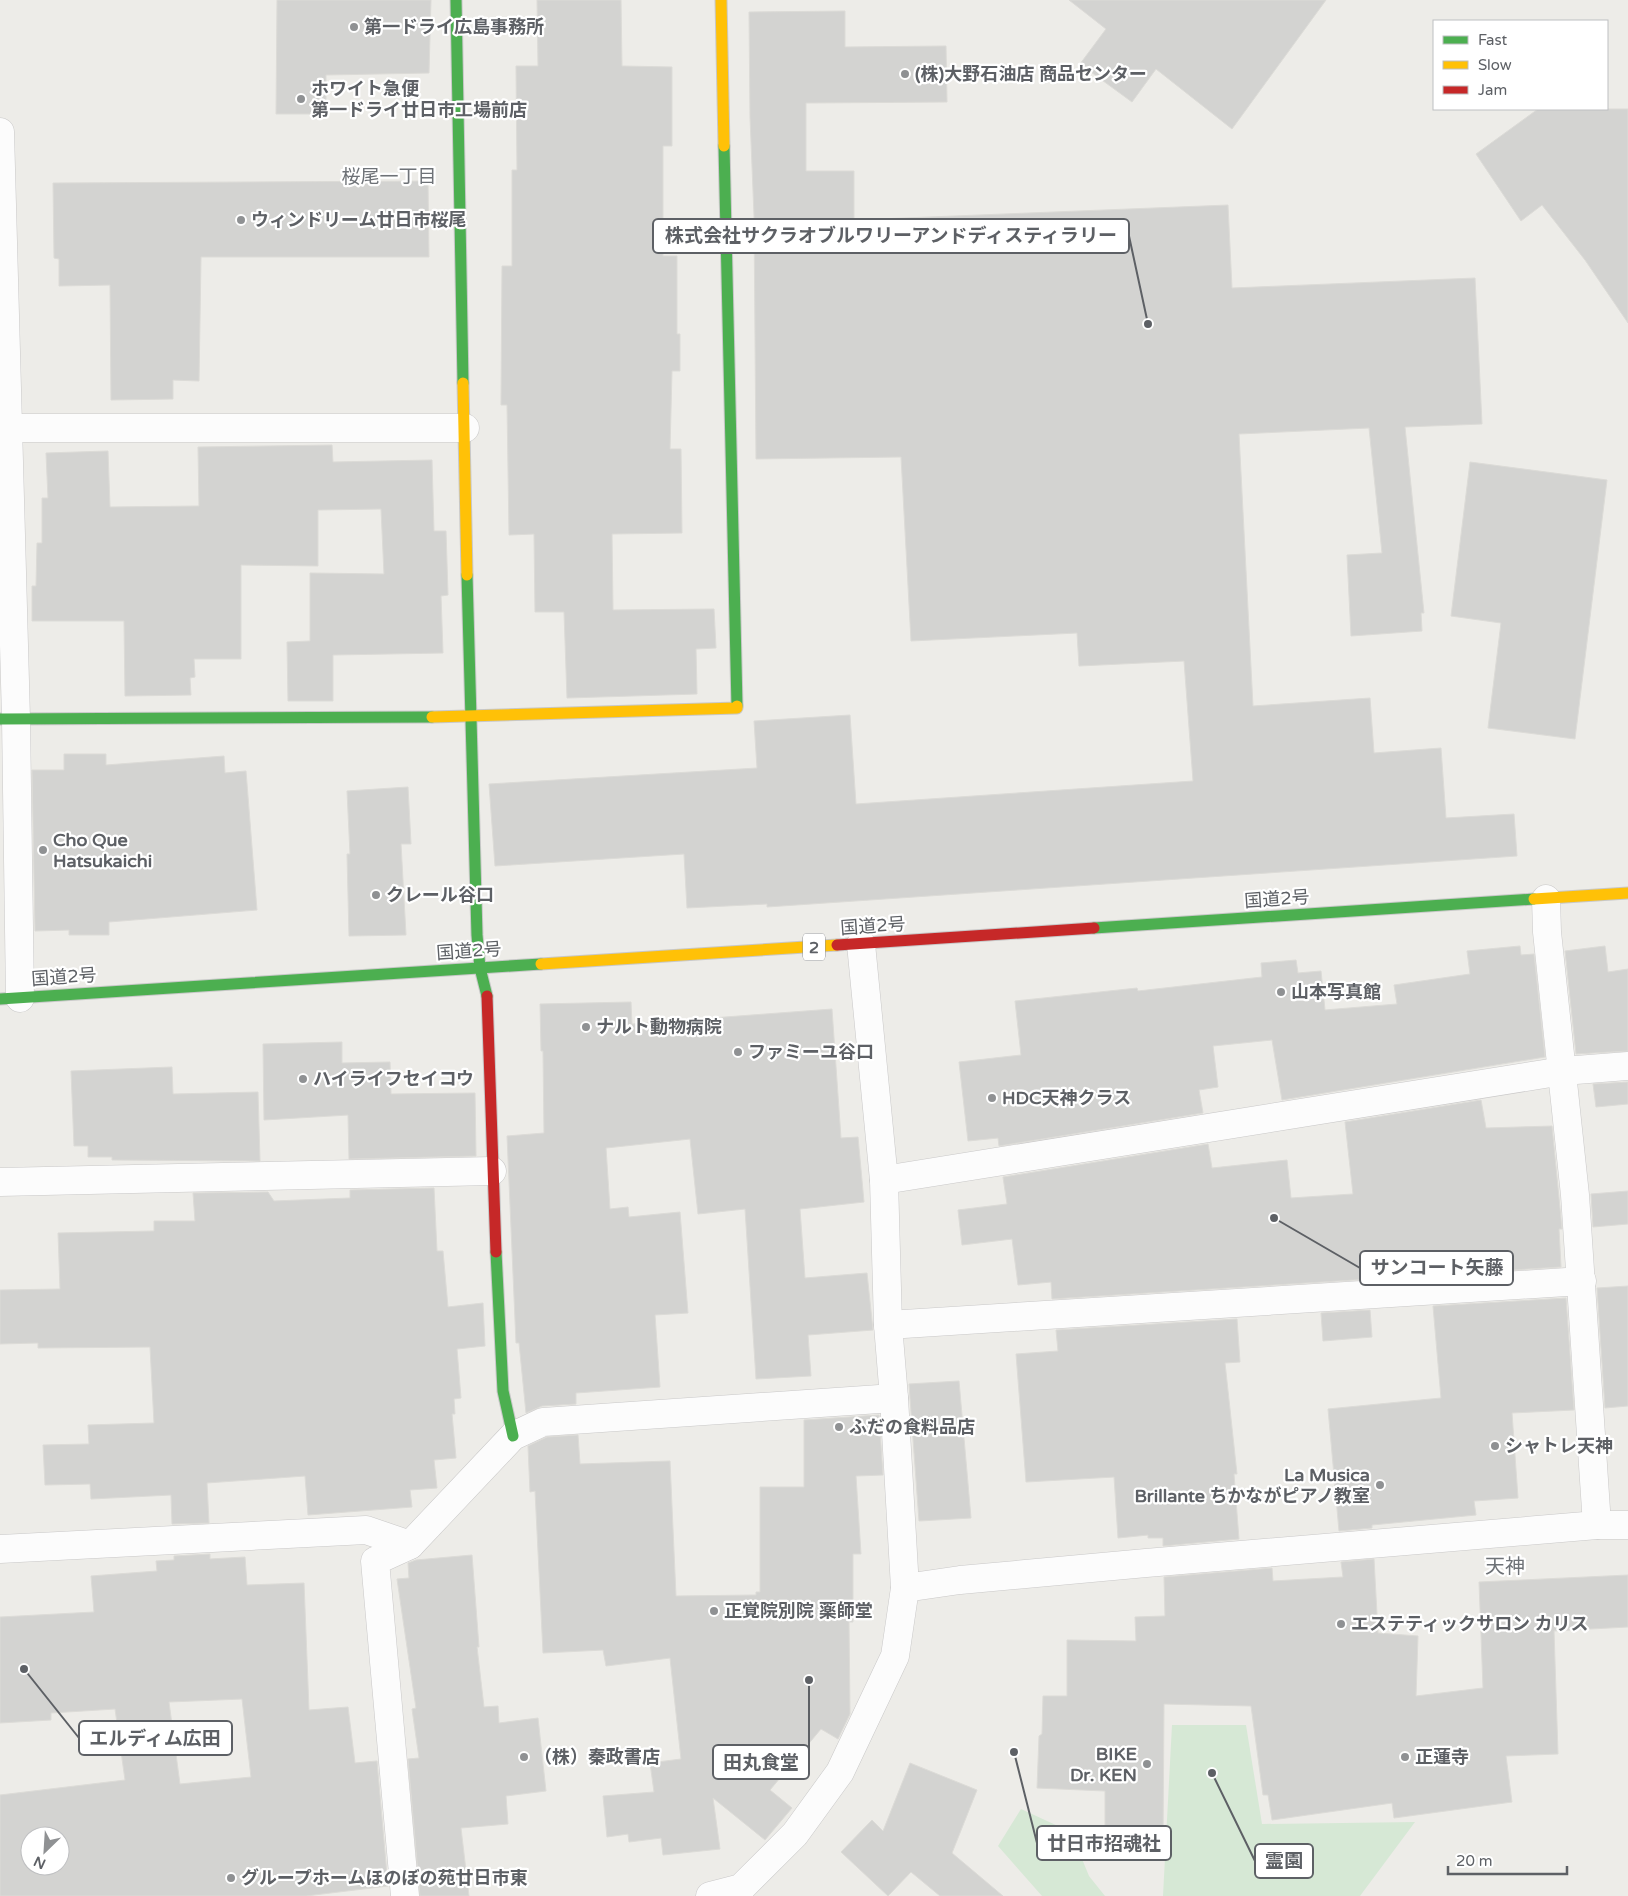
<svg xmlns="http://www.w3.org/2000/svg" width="1628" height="1896" font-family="'Varela Round','Noto Sans JP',sans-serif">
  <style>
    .green { fill: #d6e8d5 }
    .building { fill: #d3d3d1; stroke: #dcdbd7; fill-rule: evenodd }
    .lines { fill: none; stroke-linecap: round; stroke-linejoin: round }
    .street-casing { stroke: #c9c8c8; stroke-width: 29 }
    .fast-casing { stroke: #c8c8c8; stroke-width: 13 }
    .slow-casing { stroke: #c8c8c8; stroke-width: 13 }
    .jam-casing { stroke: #c8c8c8; stroke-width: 13 }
    .street { stroke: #fcfcfc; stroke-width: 28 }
    .fast { stroke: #4caf50; stroke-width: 11 }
    .slow { stroke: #ffc107; stroke-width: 11 }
    .jam { stroke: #c62828; stroke-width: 11 }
    .poi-dot { fill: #8f9193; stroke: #fff; stroke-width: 2 }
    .labels { text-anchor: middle; stroke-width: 4.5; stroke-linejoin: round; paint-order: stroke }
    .shield { fill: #fff; stroke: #8e9093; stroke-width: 1 }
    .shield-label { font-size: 16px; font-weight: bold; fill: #5d6065 }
    .poi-label { font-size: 18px; font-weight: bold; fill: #5d6065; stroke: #fff; text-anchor: start }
    .street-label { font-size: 18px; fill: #5d6065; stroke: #fff }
    .neighbourhood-label { font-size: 19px; fill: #6e7277; stroke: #fff }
    .quarter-label { font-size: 20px; fill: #6e7277; stroke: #fff }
    .leader { fill: none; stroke: #5d6065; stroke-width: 2 }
    .callout-dot { fill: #5d6065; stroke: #fff; stroke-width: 2 }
    .callout { fill: #fff; stroke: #5d6065; stroke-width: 2 }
    .callout-label { font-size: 19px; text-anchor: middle; font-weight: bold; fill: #5d6065 }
  </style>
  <rect width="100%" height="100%" fill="#edece8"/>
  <g class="green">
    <polygon points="1172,1725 1246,1725 1262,1824 1415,1822 1360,1896 1163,1896"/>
    <polygon points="1021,1809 1071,1832 1089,1876 1105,1896 1042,1896 998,1846"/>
  </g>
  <g class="building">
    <polygon points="277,0 431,0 429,73 326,75 326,114 276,114"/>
    <polygon points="537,0 621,0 622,66 672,67 672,146 663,146 663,256 677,256 677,334 680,334 680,371 672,371 670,449 681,449 682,533 612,534 613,610 714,609 716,648 696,649 697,694 567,698 564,612 535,612 534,534 509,535 507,405 501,405 502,266 512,266 512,170 517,170 516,66 538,66"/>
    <polygon points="1069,0 1326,0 1232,129 1156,69 1132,102 1080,64 1106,29"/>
    <polygon points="845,11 845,47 946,46 947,102 806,103 806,171 854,171 854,220 1228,205 1232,288 1475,278 1482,424 1405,427 1424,613 1421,613 1422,631 1351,636 1347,555 1382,553 1369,428 1239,434 1253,706 1370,698 1374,753 1441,748 1446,818 1514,814 1517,856 767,907 767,904 687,908 684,854 495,866 489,784 757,768 754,721 850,715 856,804 1193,781 1184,661 1079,666 1077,633 911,641 901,457 756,459 754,215 750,117 749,12"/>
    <polygon points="1538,109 1628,109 1628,323 1585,260 1542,205 1521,221 1476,154"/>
    <polygon points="428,181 429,257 201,257 199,381 173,380 173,399 111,400 110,285 59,286 59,259 54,258 53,183"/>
    <polygon points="332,445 333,462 432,460 434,531 446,531 448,595 441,596 443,653 333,655 333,701 288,701 287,642 310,641 310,573 384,574 381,509 318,510 318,566 241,565 241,659 194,659 195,677 190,678 191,695 125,696 124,621 32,621 32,586 36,586 37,543 42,543 42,498 48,498 46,453 108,451 110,507 199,506 198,447"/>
    <polygon points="1470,462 1607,480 1575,739 1488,728 1501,623 1451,616"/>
    <polygon points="64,754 106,754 106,765 224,756 225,773 246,771 257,910 109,922 109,935 69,935 69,930 35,931 32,770 64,770"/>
    <polygon points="408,787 411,844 401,844 406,935 349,936 347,854 350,854 347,791"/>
    <polygon points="1520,946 1521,955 1534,954 1545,1057 1282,1100 1272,1040 1213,1046 1218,1087 1199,1090 1203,1113 999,1146 998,1138 968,1141 959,1062 1021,1055 1015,1001 1137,988 1138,991 1262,977 1261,963 1296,960 1298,973 1321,971 1325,1010 1397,1004 1394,985 1470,974 1467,951"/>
    <polygon points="1605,946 1608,972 1628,969 1628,1051 1576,1054 1565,951"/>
    <polygon points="631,1002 632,1024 832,1009 841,1138 858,1137 864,1202 800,1209 805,1278 867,1273 873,1330 808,1335 811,1376 756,1379 745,1209 698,1214 690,1139 606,1148 610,1209 628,1207 629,1217 680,1212 688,1313 655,1315 660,1387 576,1393 576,1404 542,1406 526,1413 519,1343 516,1343 507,1136 544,1133 543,1051 541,1051 540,1004"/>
    <polygon points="342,1042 342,1063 390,1062 391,1094 475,1093 476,1156 349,1159 348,1115 264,1120 263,1044"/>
    <polygon points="172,1067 173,1094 258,1092 260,1161 112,1160 112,1157 88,1157 88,1146 74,1146 71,1071"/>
    <polygon points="1628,1082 1628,1104 1596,1107 1593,1084"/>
    <polygon points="1481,1100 1486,1128 1552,1126 1562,1229 1559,1229 1561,1267 1052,1299 1051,1282 1018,1285 1012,1239 962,1245 958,1210 1007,1204 1003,1177 1208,1144 1212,1168 1287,1160 1291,1198 1353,1194 1345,1122"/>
    <polygon points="434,1188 437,1251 443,1251 448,1307 483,1303 485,1346 457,1349 461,1398 454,1399 455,1414 452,1414 456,1458 434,1460 437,1488 410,1490 412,1507 308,1515 305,1476 207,1483 209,1523 172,1524 171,1495 91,1499 90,1484 45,1485 43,1445 89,1444 88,1425 154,1423 150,1347 38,1348 38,1343 0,1344 0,1290 60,1289 58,1233 154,1231 154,1221 195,1221 193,1193 268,1192 274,1201 350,1198 350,1190"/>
    <polygon points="1628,1191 1628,1224 1593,1227 1591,1194"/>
    <polygon points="1628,1286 1628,1406 1605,1408 1597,1288"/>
    <polygon points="1566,1298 1574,1410 1512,1413 1518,1498 1474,1501 1476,1515 1372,1525 1372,1528 1339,1531 1328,1409 1441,1398 1433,1306"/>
    <polygon points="1370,1310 1372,1337 1323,1341 1321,1313"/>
    <polygon points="1237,1319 1240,1362 1225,1363 1237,1474 1234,1474 1239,1539 1163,1546 1163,1538 1148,1538 1148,1535 1118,1538 1114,1477 1026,1482 1016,1354 1058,1351 1056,1330"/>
    <polygon points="959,1381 971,1518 919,1521 909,1384"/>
    <polygon points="879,1415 883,1475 856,1476 861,1554 853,1554 853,1622 849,1622 850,1714 838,1739 821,1729 770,1790 792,1808 765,1840 713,1798 720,1849 663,1855 661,1838 629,1842 628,1834 607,1837 603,1796 654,1792 650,1763 681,1759 670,1658 606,1666 603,1650 543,1653 535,1491 530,1492 528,1446 547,1437 578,1435 580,1464 670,1461 676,1596 756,1595 756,1592 760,1592 760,1487 804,1487 804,1420"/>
    <path d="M210,1554V1559L245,1557L247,1585L304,1583L309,1710L348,1707L355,1763L377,1761L388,1886L306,1896H0V1795L125,1780L115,1709L51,1713V1720L0,1723V1617L94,1612L91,1576L157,1571L156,1561L174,1560V1556ZM242,1699L251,1777L180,1784L169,1702ZM30,1836H60V1866H30Z"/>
    <polygon points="472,1555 479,1647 477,1647 484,1707 498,1706 499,1723 538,1718 546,1791 506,1796 508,1824 461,1828 469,1896 420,1896 408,1759 419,1758 412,1709 416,1708 397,1579 409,1578 408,1563 416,1560"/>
    <polygon points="1374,1559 1378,1633 1418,1636 1416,1696 1483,1688 1479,1582 1628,1575 1628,1627 1554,1631 1558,1754 1506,1756 1512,1802 1394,1818 1392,1803 1272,1820 1268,1795 1263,1795 1251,1706 1164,1704 1163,1843 1105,1844 1105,1791 1037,1788 1039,1736 1042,1734 1043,1696 1067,1696 1067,1640 1136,1641 1135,1617 1165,1616 1164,1577 1272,1568 1273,1581 1343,1577 1341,1562"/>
    <polygon points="910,1763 977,1790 952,1853 1003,1896 940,1896 911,1872 888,1896 841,1852 872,1820 883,1831"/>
  </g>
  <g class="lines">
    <defs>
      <g id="street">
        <polyline points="0,132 16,719 20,998"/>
        <polyline points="0,428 465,428"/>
        <polyline points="1546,899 1547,932 1575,1195 1597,1525"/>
        <polyline points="884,1180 1563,1071 1628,1066"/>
        <polyline points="0,1182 492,1171"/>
        <polyline points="888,1325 1582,1281"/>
        <polyline points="0,1549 366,1530 410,1545"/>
        <polyline points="905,1588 960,1580 1146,1563 1597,1525 1628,1525"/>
        <polyline points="405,1896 375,1561 410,1545 513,1436 543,1422 894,1398"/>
        <polyline points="710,1896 741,1888 795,1834 840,1772 895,1656 905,1588 894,1398 888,1325 884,1180 861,944"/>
      </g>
      <g id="fast">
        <polyline points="456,0 463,383"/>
        <polyline points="724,146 737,706"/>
        <polyline points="467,575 477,935 480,968 487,996"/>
        <polyline points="0,719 432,717"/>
        <polyline points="1094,928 1534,899"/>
        <polyline points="0,999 541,964"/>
        <polyline points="496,1252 503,1391 513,1436"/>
      </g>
      <g id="slow">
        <polyline points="721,0 724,146"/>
        <polyline points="463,383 467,575"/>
        <polyline points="432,717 737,708 737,706"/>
        <polyline points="1534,899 1628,893"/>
        <polyline points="541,964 837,945"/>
      </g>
      <g id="jam">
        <polyline points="837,945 1094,928"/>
        <polyline points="487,996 496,1252"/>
      </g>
    </defs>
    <use href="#street" class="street-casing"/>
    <use href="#fast" class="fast-casing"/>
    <use href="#slow" class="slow-casing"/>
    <use href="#jam" class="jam-casing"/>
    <use href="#street" class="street"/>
    <use href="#fast" class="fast"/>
    <use href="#slow" class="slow"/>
    <use href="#jam" class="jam"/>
  </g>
  <g class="poi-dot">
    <circle cx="354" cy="27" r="5"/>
    <circle cx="905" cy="74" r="5"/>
    <circle cx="301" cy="99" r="5"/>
    <circle cx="241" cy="220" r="5"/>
    <circle cx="43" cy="850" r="5"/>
    <circle cx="376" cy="895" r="5"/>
    <circle cx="1281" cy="992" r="5"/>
    <circle cx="586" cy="1027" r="5"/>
    <circle cx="738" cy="1052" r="5"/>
    <circle cx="303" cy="1079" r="5"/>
    <circle cx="992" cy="1098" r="5"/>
    <circle cx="839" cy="1427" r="5"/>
    <circle cx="1495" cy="1446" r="5"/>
    <circle cx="1380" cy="1485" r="5"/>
    <circle cx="714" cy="1611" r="5"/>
    <circle cx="1341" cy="1624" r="5"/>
    <circle cx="524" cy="1757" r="5"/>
    <circle cx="1405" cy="1757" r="5"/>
    <circle cx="1147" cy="1764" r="5"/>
    <circle cx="231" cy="1878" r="5"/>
  </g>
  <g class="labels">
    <rect class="shield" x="803" y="933.5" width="22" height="27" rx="4"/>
    <g class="shield-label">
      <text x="814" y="953">2</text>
    </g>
    <g class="poi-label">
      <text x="364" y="33">第一ドライ広島事務所</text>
      <text x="915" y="80">(株)大野石油店 商品センター</text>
      <text x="311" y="95">ホワイト急便<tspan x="311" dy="21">第一ドライ廿日市工場前店</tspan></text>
      <text x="251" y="226">ウィンドリーム廿日市桜尾</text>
      <text x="53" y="846">Cho Que<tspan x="53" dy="21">Hatsukaichi</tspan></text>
      <text x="386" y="901">クレール谷口</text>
      <text x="1291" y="998">山本写真館</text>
      <text x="596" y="1033">ナルト動物病院</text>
      <text x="748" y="1058">ファミーユ谷口</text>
      <text x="313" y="1085">ハイライフセイコウ</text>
      <text x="1002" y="1104">HDC天神クラス</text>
      <text x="849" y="1433">ふだの食料品店</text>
      <text x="1505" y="1452">シャトレ天神</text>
      <text x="1370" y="1481" text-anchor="end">La Musica<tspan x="1370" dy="21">Brillante ちかながピアノ教室</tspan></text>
      <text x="724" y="1617">正覚院別院 薬師堂</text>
      <text x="1351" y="1630">エステティックサロン カリス</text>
      <text x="1137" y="1760" text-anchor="end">BIKE<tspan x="1137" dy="21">Dr. KEN</tspan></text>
      <text x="534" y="1763">（株）秦政書店</text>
      <text x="1415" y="1763">正蓮寺</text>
      <text x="241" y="1884">グループホームほのぼの苑廿日市東</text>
    </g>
    <g class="street-label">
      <text transform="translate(1277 899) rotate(-4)" y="6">国道2号</text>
      <text transform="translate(873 926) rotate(-4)" y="6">国道2号</text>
      <text transform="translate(469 951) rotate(-4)" y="6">国道2号</text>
      <text transform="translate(64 977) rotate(-4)" y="6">国道2号</text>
    </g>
    <g class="neighbourhood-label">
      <text x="389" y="183">桜尾一丁目</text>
    </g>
    <g class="quarter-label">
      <text x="1505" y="1573">天神</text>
    </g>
  </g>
  <path class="leader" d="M1148 324L1129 236M1274 1218L1360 1268M24 1669L79 1738M809 1680L809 1762M1014 1752L1037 1843M1212 1773L1255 1861"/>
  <g class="callout-dot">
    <circle cx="1148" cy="324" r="5"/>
    <circle cx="1274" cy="1218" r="5"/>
    <circle cx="24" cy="1669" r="5"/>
    <circle cx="809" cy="1680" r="5"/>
    <circle cx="1014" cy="1752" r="5"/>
    <circle cx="1212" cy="1773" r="5"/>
  </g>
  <g class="callout">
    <rect x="653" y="219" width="476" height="34" rx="5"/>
    <rect x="1360" y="1251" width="153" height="34" rx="5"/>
    <rect x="79" y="1721" width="153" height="34" rx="5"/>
    <rect x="713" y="1745" width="96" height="34" rx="5"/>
    <rect x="1037" y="1826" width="134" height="34" rx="5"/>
    <rect x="1255" y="1844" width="58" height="34" rx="5"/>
  </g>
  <g class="callout-label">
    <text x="891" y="242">株式会社サクラオブルワリーアンドディスティラリー</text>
    <text x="1437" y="1274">サンコート矢藤</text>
    <text x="155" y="1745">エルディム広田</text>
    <text x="761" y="1769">田丸食堂</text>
    <text x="1104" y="1850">廿日市招魂社</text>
    <text x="1284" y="1867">霊園</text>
  </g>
  <rect x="1433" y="20" width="175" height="90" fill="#ffffff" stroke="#bebfc1"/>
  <rect x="1443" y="36" width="25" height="8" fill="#4caf50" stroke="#bebfc1"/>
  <text x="1478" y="45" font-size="15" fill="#5d6065">Fast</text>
  <rect x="1443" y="61" width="25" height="8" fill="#ffc107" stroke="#bebfc1"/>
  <text x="1478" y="70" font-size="15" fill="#5d6065">Slow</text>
  <rect x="1443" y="86" width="25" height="8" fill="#c62828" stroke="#bebfc1"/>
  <text x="1478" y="95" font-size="15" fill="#5d6065">Jam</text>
  <g transform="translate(45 1851) rotate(205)"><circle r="24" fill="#ffffff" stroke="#bebfc1"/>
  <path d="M0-4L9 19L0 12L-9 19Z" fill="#8f9193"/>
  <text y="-8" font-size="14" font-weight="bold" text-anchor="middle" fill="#5d6065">N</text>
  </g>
  <path d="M1448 1866v8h119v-8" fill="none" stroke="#5d6065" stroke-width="2.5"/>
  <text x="1456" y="1866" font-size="15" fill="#5d6065" stroke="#ffffff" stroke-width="4" paint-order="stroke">20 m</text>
</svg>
